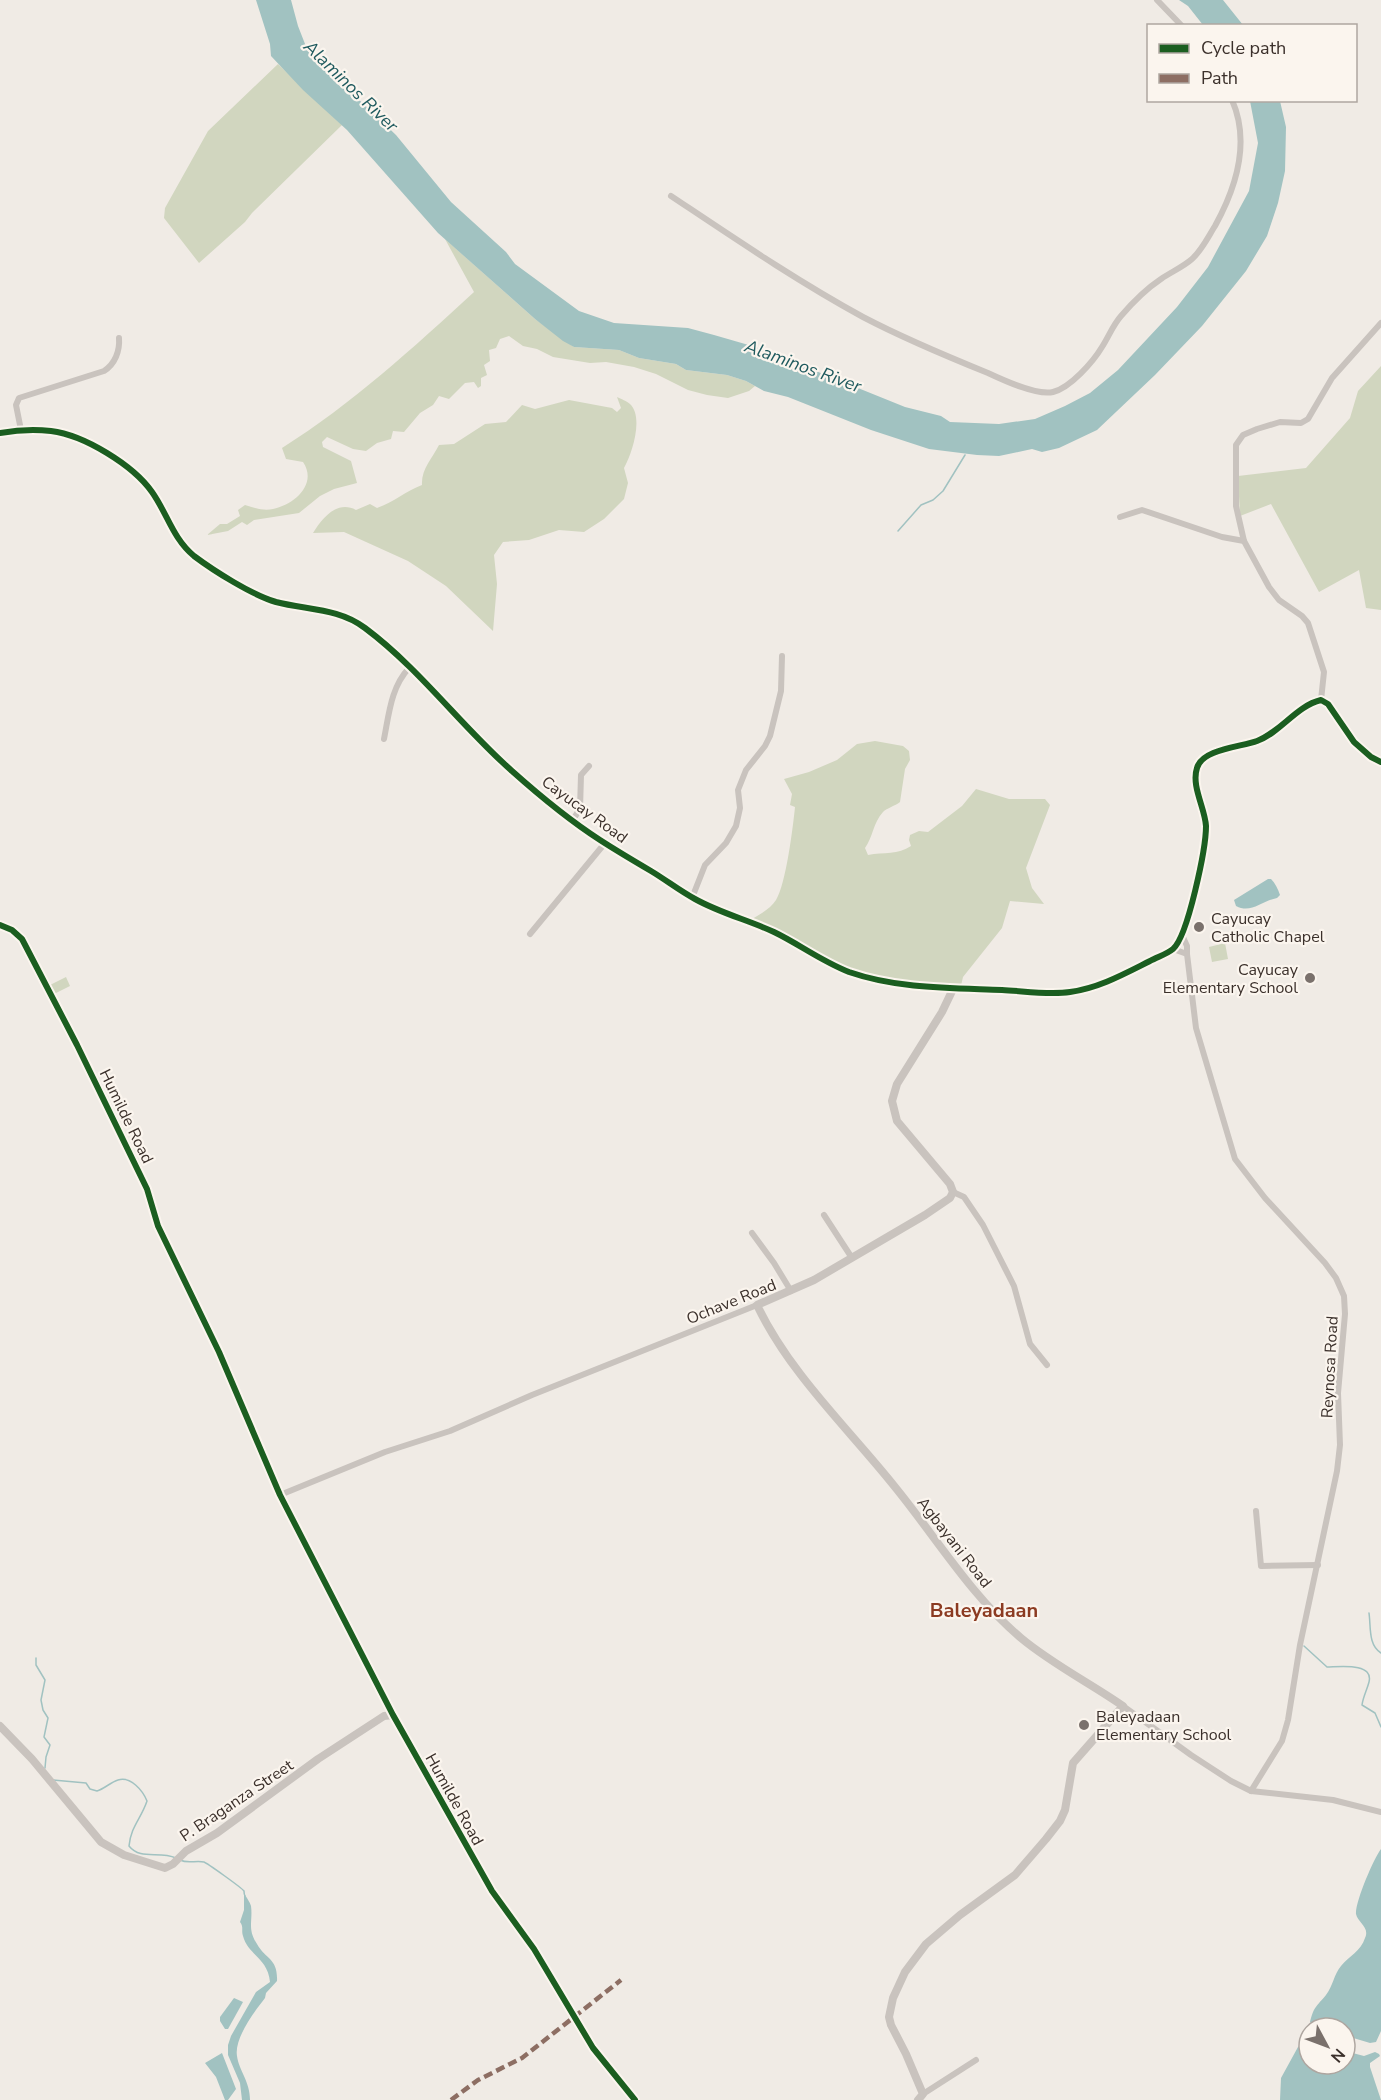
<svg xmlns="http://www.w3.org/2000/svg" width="1381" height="2100" font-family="'Nunito Sans',sans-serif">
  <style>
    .green { fill: #d1d6bf }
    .water { fill: #a1c2c1 }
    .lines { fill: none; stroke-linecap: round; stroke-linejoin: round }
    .stream { stroke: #a1c2c1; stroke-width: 1.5 }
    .minor { stroke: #c9c3be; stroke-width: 6 }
    .tertiary { stroke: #c9c3be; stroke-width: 8 }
    .quiet { stroke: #8d6e63; stroke-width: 4.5; stroke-dasharray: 9 4.5; stroke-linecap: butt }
    .cycleway-casing { stroke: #fbf5ee; stroke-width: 10 }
    .cycleway { stroke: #1b5e20; stroke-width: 6 }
    .poi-dot { fill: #7a716c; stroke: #fbf5ee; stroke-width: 2 }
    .labels { text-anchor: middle; stroke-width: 4.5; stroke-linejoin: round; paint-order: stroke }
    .street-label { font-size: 16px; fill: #3b302b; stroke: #fbf5ee }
    .poi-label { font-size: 16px; fill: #3b302b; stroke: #fbf5ee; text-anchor: start }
    .water-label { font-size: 18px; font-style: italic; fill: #1f5a5e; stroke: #fbf5ee }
    .quarter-label { font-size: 20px; font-weight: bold; fill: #8c3b22; stroke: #fbf5ee }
  </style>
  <rect width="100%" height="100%" fill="#f0ebe5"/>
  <g class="green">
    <polygon points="278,64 342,125 252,213 245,222 199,263 164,218 165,208 208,131"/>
    <path d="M445,239L535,319L574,347L619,350L639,358L676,364L686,370L727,375L746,381L755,386L749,391L728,398L707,395L688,390L656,374L634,367L606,362L590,363L553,357L537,349L523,346L509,336L500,339L496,348L489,350L490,361L484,365L487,375L481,378V386L478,388L474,382L465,383L449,399L439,396L433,405L420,413L404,432L393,431L391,439L377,443L366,451L353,449L327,437L322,442L323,447L351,461L357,483L334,489L320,496L299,513L254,520L247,525L242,522L228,531L207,535L220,524H227L240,516L238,510L245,505C255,508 263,511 273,509C294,505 318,484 303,462L286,459L282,448C352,404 413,348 474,292Z"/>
    <polygon points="1381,366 1381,610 1366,608 1359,570 1319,592 1271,504 1240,516 1238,476 1306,468 1350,418 1358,391"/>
    <path d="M617,397C621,399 627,401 630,404C644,417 632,454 624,468L628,483L624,499L604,519L584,532L559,530L529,540L503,542L494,555L497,584L493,631L446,586L408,561L344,532L313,533C322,518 337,500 356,510L370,504L377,508C394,502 406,491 422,485C421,469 432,459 439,445L454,444L485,424L506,422L522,405L535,409L569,400L612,408L617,412L621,408Z"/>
    <path d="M875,741L903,746L909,751L910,760L905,769L900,802C895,806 887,808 883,812C873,823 873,837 865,848L868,855C884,852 898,855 911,846L909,840L910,835L919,831L928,832L962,806L976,789L1009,799H1045L1050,805L1026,868L1032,888L1044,904L1010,901L1002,928L963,977L960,990L884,984L745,923C755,917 770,910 776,900C786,884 793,827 795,807L790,805L792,794L784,779L809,772L837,760L857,744Z"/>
    <polygon points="1225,943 1228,959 1212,962 1209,947"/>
    <polygon points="66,977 70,986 54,994 50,985"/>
  </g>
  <g class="water">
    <polygon points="256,0 291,0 298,26 307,49 337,84 355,96 396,135 451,202 506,252 515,264 579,311 614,323 688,328 714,335 759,348 905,407 941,416 950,422 999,424 1035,419 1065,406 1090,393 1118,370 1177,307 1208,267 1249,191 1258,143 1250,101 1280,101 1286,127 1285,171 1278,203 1267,236 1246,271 1202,326 1155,375 1097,430 1059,448 1042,452 1032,449 999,456 977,455 929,449 871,430 788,397 764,391 746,381 727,375 686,370 676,364 639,358 619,350 574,347 563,341 535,319 438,233 347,130 303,90 271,56 270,44"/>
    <polygon points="1179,0 1223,0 1243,25 1203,25 1188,6"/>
    <path d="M1268,879H1271C1275,883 1278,889 1280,895L1277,898C1262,901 1251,914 1236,906L1234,900Z"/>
    <path d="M1381,1849V2031L1376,2042L1370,2043L1350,2037L1345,2039V2028H1317L1310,2022C1314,2006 1317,2006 1326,1995C1333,1986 1334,1974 1341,1966C1349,1956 1361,1951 1365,1938C1370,1927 1358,1923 1356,1914C1355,1902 1374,1858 1381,1849Z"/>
    <path d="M244,1893C246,1897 250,1902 251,1906C253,1921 247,1929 257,1944C266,1960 278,1958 277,1981L266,1993L265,1998C255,2011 234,2038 237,2056C239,2071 250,2081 250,2100H242L240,2083L228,2055V2045L231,2036L256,1992L270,1982C268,1958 248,1955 243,1936C241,1930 244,1927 240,1922L244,1910Z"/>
    <polygon points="234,1998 243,2002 228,2029 225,2029 220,2021 220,2017"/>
    <polygon points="1309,2037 1309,2064 1345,2064 1345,2051 1364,2056 1375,2052 1379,2054 1380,2056 1370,2063 1370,2067 1381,2100 1280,2100 1281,2078 1298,2047"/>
    <polygon points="222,2053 236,2089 228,2100 225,2100 216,2077 205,2063"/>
  </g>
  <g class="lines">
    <g class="stream">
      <polyline points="898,531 921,505 933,500 943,491 965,455"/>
      <path d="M1369,1613C1371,1627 1368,1645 1381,1653"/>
      <path d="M1304,1646L1327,1667C1338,1667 1374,1662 1369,1682C1367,1690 1363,1697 1362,1705L1375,1713L1381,1727"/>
      <polyline points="36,1658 36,1665 45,1680 41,1700 43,1710 48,1718 44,1737 50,1745 46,1757 45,1768"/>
      <path d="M53,1780L86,1783L90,1789L97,1791C104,1789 111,1782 118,1780C131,1776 143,1791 147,1801C141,1819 131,1826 129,1846C141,1861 159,1850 176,1858"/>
      <path d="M180,1860C188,1864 196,1860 204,1862C207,1863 242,1888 244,1891C244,1892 244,1894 245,1896"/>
    </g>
    <g class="minor">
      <polyline points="1157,0 1182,26"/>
      <path d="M671,196C734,238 797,281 863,317C903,338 946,356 988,373C1003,380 1037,396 1053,392C1070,388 1093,362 1102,347C1109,336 1113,325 1121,316C1133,302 1146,289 1161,279C1171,272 1183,267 1192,259C1202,250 1208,237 1215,226C1236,188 1251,143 1232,100"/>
      <path d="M21,430L16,405L19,398L104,371C115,364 120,351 119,338"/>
      <polyline points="1120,517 1142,510 1222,537 1244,541"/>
      <polyline points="1321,700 1324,672 1308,623 1302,616 1279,600 1269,587 1244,541 1236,506 1236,445 1243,435 1257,429 1280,422 1301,423 1308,419 1332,378 1381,323"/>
      <path d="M384,739C389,714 391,687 409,668"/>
      <polyline points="572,821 580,809 581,775 589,766"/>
      <polyline points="692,898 705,865 726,843 736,826 740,808 738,790 746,770 765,746 770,736 781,691 782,656"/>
      <polyline points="0,925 12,930 22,939 77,1045 147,1189 158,1226 219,1352 280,1495 393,1715"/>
      <polyline points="530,934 605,843"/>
      <polyline points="1182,935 1187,946 1187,954"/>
      <polyline points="1173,949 1187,954 1196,1028 1235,1159 1265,1198 1325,1263 1336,1278 1344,1296 1345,1314 1338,1393 1340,1445 1337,1471 1300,1645 1288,1720 1282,1741 1251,1791"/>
      <polyline points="953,1192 964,1197 983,1225 1014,1286 1030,1344 1047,1365"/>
      <polyline points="824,1215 852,1258"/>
      <polyline points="752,1233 774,1263 791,1291"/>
      <polyline points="280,1495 385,1452 450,1431 532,1395 757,1305"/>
      <polyline points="1256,1511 1261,1566 1318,1565"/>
      <polyline points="1123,1706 1191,1755 1231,1781 1251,1791 1333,1800 1381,1812"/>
      <polyline points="923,2094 976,2060"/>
    </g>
    <g class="tertiary">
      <path d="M0,433C17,430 34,429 51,431C84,435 133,465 152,492C167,513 173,539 194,556C214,571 252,595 276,602C307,610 339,608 365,628C420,669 461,726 512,771C540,796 569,820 600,840C617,851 634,861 651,871C666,880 680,891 695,899C720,913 748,920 774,932C799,944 821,961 849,972C898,989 951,988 1002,990C1024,991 1048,995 1070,992C1099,988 1124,974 1150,961C1157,957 1167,954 1173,949C1188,936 1206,848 1206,826C1205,808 1191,786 1197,768C1202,749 1241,747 1257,741C1281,732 1296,706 1321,700L1328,704L1354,742L1371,757L1381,762"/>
      <polyline points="0,1726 32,1759 101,1842 124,1855 165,1868 173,1864 186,1851 217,1833 318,1759 384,1716 393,1715 492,1891 534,1949 593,2048 635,2100"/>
      <path d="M918,2100L923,2094L906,2054L891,2025L889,2017L893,1998L905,1972L926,1944L960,1915L1015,1875L1046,1839L1060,1821L1065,1810L1073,1763L1123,1706C1090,1683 1052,1664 1021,1638C972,1597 935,1536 895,1487C848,1428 790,1374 757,1305L814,1280L925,1215L950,1198L953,1192L950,1184L897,1121L892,1101L897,1084L942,1012L953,989"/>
    </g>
    <polyline class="quiet" points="451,2100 478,2080 522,2058 621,1980"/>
    <defs>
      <g id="cycleway">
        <path d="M0,433C17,430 34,429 51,431C84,435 133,465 152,492C167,513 173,539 194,556C214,571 252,595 276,602C307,610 339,608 365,628C420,669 461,726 512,771C540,796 569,820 600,840C617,851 634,861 651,871C666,880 680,891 695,899C720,913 748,920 774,932C799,944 821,961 849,972C898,989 951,988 1002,990C1024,991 1048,995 1070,992C1099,988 1124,974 1150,961C1157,957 1167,954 1173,949C1188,936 1206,848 1206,826C1205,808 1191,786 1197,768C1202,749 1241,747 1257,741C1281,732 1296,706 1321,700L1328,704L1354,742L1371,757L1381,762"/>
        <polyline points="0,925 12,930 22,939 77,1045 147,1189 158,1226 219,1352 280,1495 393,1715 492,1891 534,1949 593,2048 635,2100"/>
      </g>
    </defs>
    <use href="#cycleway" class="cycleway-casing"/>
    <use href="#cycleway" class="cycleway"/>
  </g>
  <g class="poi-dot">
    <circle cx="1199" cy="927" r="6"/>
    <circle cx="1310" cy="978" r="6"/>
    <circle cx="1084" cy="1725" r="6"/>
  </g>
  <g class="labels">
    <g class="street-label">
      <text transform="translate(585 809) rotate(36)" y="6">Cayucay Road</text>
      <text transform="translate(127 1116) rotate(64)" y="6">Humilde Road</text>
      <text transform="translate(731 1301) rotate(-22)" y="6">Ochave Road</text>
      <text transform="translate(1329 1367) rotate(-87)" y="6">Reynosa Road</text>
      <text transform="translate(955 1542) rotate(52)" y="6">Agbayani Road</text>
      <text transform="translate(455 1799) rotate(61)" y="6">Humilde Road</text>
      <text transform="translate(236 1800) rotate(-34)" y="6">P. Braganza Street</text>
    </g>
    <g class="poi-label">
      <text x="1211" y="924">Cayucay<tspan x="1211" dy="18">Catholic Chapel</tspan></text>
      <text x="1298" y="975" text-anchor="end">Cayucay<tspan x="1298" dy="18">Elementary School</tspan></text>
      <text x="1096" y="1722">Baleyadaan<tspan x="1096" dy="18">Elementary School</tspan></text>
    </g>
    <g class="water-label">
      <text transform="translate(351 86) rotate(44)" y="6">Alaminos River</text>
      <text transform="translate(803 366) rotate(20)" y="6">Alaminos River</text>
    </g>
    <g class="quarter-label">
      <text x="984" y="1617">Baleyadaan</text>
    </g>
  </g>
  <rect x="1147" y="24" width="210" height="78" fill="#fbf5ee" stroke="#aea6a0" stroke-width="1.5"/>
  <rect x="1159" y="44" width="30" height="9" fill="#1b5e20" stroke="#aea6a0" stroke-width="1.5"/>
  <text x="1201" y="54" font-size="18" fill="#3b302b">Cycle path</text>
  <rect x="1159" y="74" width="30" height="9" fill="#8d6e63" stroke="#aea6a0" stroke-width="1.5"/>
  <text x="1201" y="84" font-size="18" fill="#3b302b">Path</text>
  <g transform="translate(1327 2046) rotate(131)"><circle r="28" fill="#fbf5ee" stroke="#aea6a0" stroke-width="1.5"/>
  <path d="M0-4.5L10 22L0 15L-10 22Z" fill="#7a716c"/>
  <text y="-9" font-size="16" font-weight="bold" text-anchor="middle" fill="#3b302b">N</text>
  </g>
</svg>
